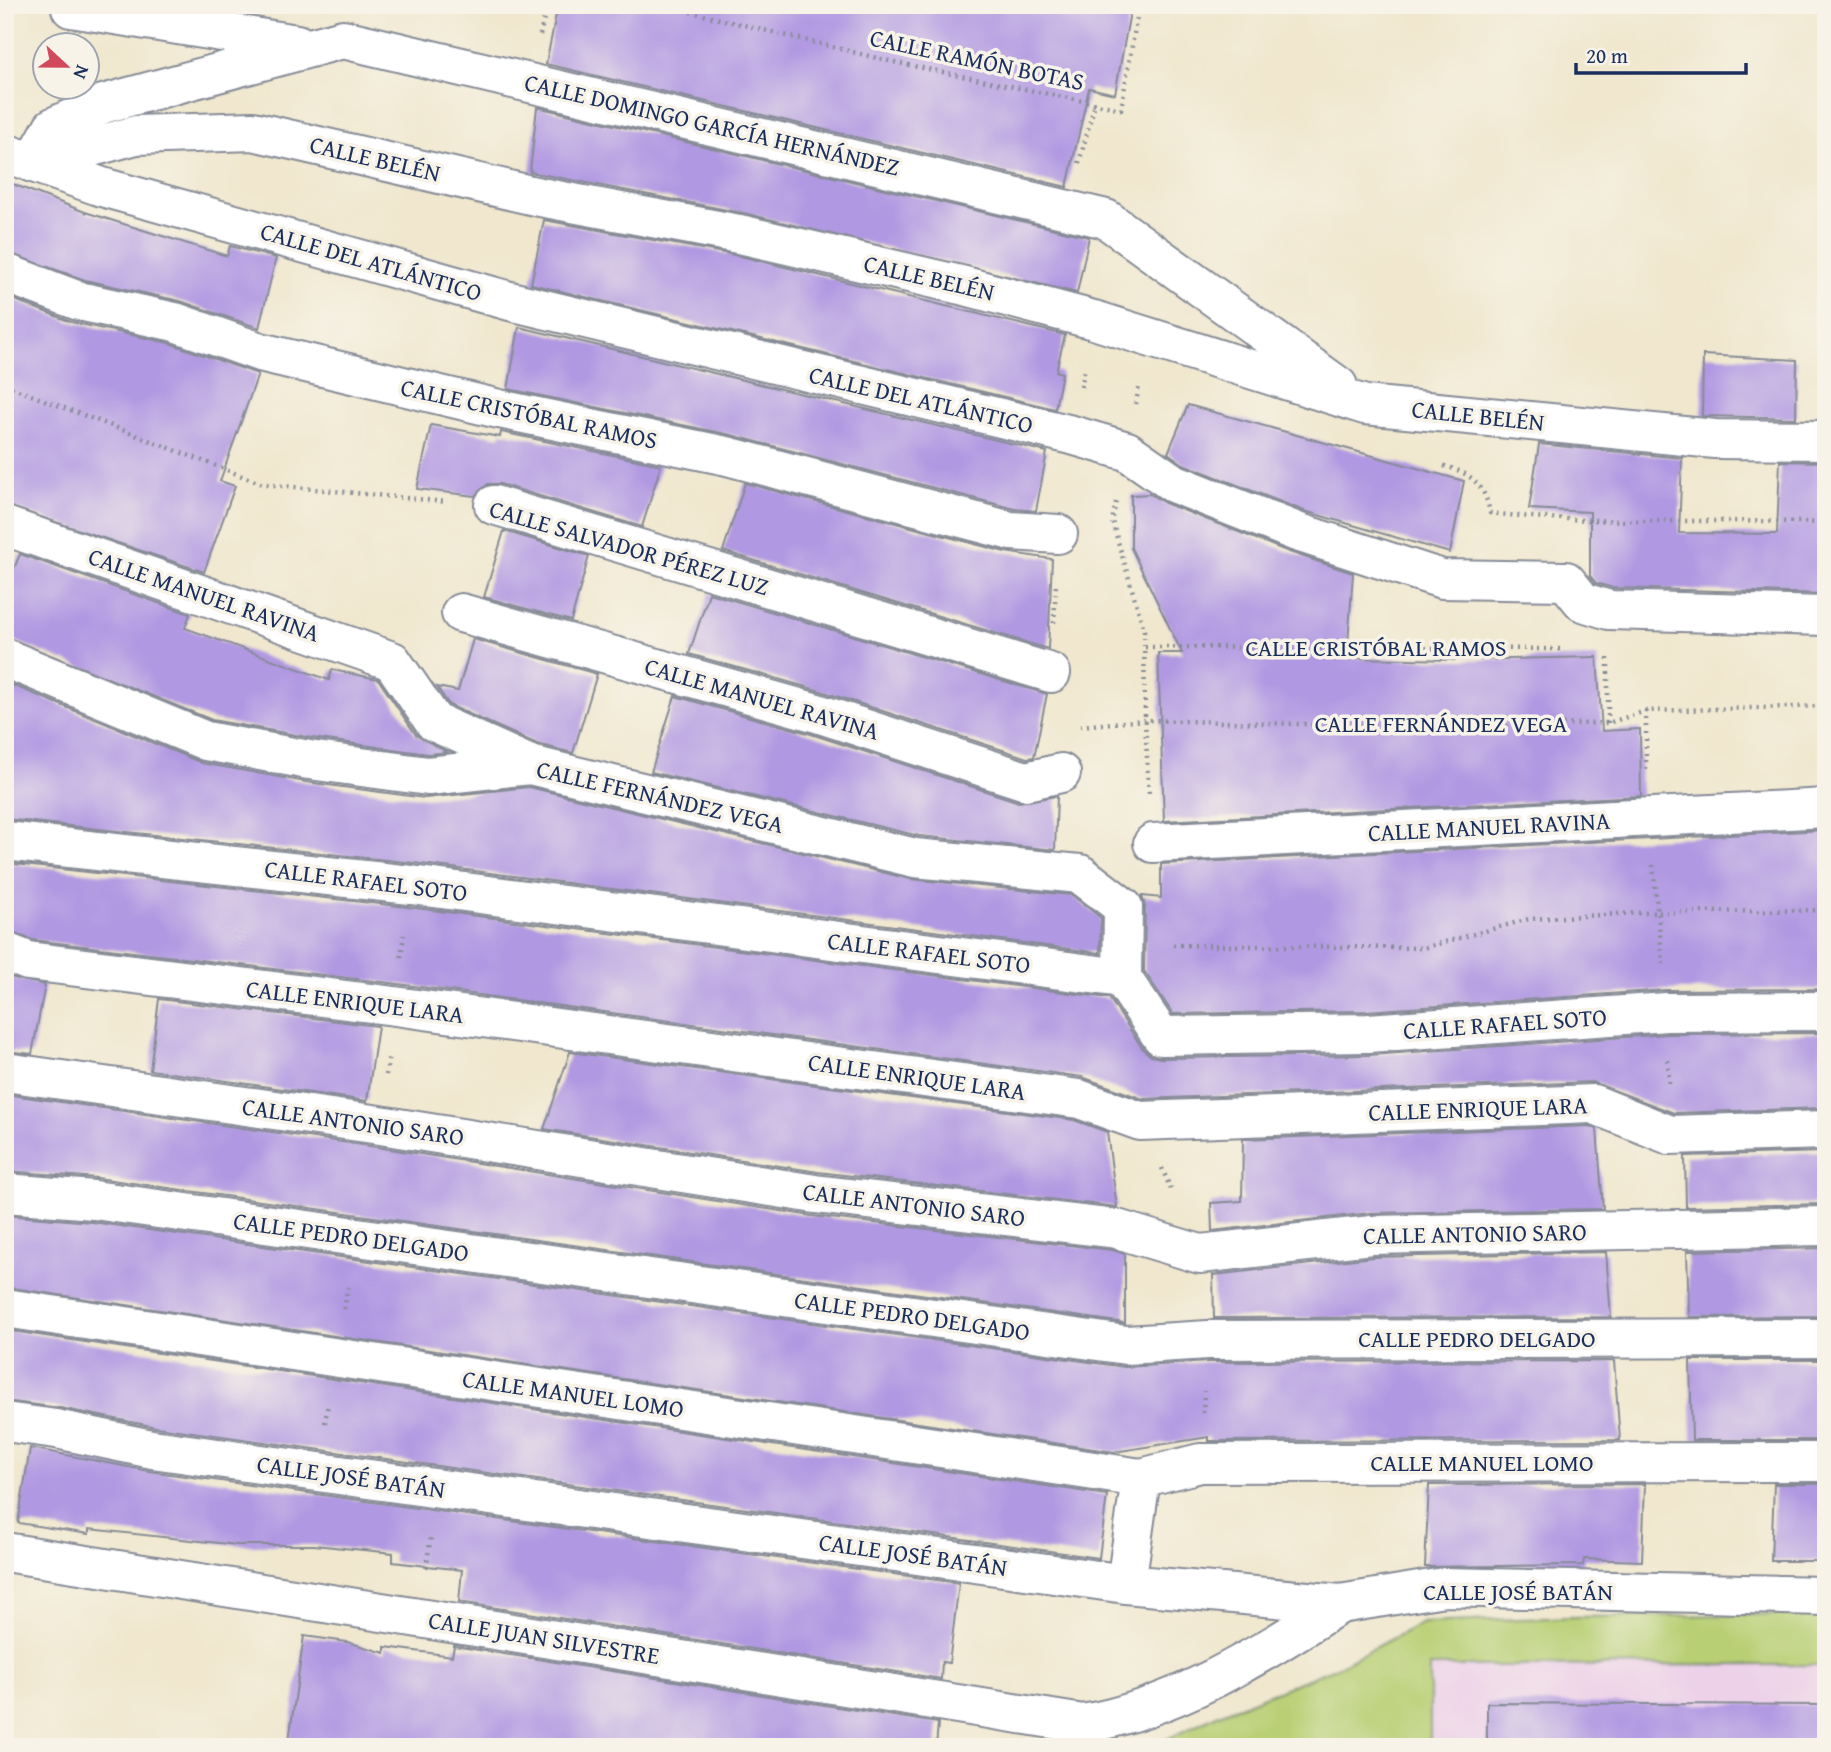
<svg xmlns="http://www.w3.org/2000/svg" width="1831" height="1752" font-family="'Gentium Book Plus',serif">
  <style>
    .built { fill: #edd1e9 }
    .green { fill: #b8cf73; stroke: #6a7f68; stroke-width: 2 }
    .building { fill: #b198e2 }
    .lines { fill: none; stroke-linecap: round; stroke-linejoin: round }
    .minor-casing { stroke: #868b96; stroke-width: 42 }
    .path { stroke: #868b96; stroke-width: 4.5; stroke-dasharray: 2 5; stroke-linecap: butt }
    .minor { stroke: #fff; stroke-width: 38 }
    .labels { text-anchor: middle; stroke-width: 7; stroke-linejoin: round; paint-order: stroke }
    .street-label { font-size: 24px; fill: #1b2f5e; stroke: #f7f3e8 }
  </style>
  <rect width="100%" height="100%" fill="#f7f3e8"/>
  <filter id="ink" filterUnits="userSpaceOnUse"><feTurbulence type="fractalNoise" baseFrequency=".0143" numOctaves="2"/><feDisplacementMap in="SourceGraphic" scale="14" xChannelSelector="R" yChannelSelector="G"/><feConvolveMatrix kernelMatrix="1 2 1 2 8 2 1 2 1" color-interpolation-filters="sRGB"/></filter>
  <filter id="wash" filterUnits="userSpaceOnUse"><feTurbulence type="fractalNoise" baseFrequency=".00686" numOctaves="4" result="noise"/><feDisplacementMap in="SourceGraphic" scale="28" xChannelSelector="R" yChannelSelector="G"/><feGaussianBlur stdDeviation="1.57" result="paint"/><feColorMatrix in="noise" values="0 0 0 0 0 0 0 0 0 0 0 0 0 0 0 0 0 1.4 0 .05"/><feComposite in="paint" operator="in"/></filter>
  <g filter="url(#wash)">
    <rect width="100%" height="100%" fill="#f0e7ce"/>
    <polygon class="built" points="1826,1665 1826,1747 1430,1747 1430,1666"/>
    <polygon class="green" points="1826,1614 1826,1665 1430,1666 1430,1747 1151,1747 1219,1714 1335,1668 1422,1623 1572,1617"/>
    <g id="blocks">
      <g class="building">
        <polygon points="558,5 1096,5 1130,12 1115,94 1089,88 1067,187 546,64"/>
        <polygon points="537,107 1089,237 1077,293 748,214 530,172"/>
        <polygon points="5,181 85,212 227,256 230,246 276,258 259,328 180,301 85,280 5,252"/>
        <polygon points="544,220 740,256 1065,335 1056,371 1062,373 1055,409 531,284"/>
        <polygon points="5,296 71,322 169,343 258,374 220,481 235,486 204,572 5,505"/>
        <polygon points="519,327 1047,452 1036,511 1015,509 731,435 508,389"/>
        <polygon points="1703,355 1797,360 1796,418 1702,416"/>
        <polygon points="1188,405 1464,481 1450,553 1304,511 1183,464 1168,453"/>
        <polygon points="431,425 500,437 501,432 661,465 642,527 500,484 488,484 475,496 417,489"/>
        <polygon points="1539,444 1682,458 1679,533 1777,534 1780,461 1826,462 1826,594 1613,588 1596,583 1590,576 1590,512 1529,509"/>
        <polygon points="745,483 1005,552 1052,559 1048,649 723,551"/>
        <polygon points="1150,494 1165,503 1289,552 1353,573 1347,658 1461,660 1597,657 1602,731 1640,729 1641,796 1164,821 1158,653 1182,653 1131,548 1131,495"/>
        <polygon points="504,531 589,556 571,621 484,597"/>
        <polygon points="20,554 190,614 185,628 329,680 332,670 378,679 416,735 447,752 428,754 312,738 212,720 5,637 5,590"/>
        <polygon points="709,593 1047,694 1034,757 1027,758 824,692 689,654"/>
        <polygon points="473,639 597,674 573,753 537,744 449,705 437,687 458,691"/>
        <polygon points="5,682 202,763 306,782 425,798 529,787 910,879 1072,895 1101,918 1100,953 414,863 5,819"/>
        <polygon points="675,696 811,734 1019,802 1057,796 1055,850 919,836 651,772"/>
        <polygon points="1826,830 1826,989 1666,990 1367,1011 1173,1014 1144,971 1145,907 1142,896 1161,898 1161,864"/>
        <polygon points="5,863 408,907 1109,998 1143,1049 1151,1056 1161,1058 1369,1055 1668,1034 1826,1033 1826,1108 1674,1113 1592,1082 1143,1099 1082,1077 398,984 33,940 5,931"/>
        <polygon points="5,976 45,985 32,1054 5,1051"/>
        <polygon points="159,999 378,1026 367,1101 150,1070"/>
        <polygon points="570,1052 1074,1120 1107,1132 1117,1207 818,1172 544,1129"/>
        <polygon points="5,1094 377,1147 812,1216 1113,1250 1125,1254 1125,1323 97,1178 5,1171"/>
        <polygon points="1589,1126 1597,1129 1603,1209 1371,1213 1212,1231 1211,1203 1242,1201 1243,1139"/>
        <polygon points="1826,1152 1826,1204 1686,1207 1685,1156"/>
        <polygon points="5,1215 92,1222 1125,1367 1209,1362 1614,1361 1620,1440 1209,1441 1209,1437 1114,1452 5,1287"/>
        <polygon points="1826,1248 1826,1316 1689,1317 1687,1251"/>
        <polygon points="1606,1252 1611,1317 1214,1318 1213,1275 1373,1257"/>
        <polygon points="5,1330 1107,1495 1099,1558 156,1427 60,1408 5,1401"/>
        <polygon points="1690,1360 1826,1360 1826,1440 1692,1440"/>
        <polygon points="30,1448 149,1471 959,1583 949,1663 942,1662 941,1679 459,1602 462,1570 393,1562 393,1553 314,1545 237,1545 89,1529 89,1534 18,1523"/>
        <polygon points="1645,1484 1642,1561 1584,1559 1583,1565 1425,1567 1429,1485"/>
        <polygon points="1774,1484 1826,1484 1826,1561 1771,1561"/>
        <polygon points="304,1636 347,1642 385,1653 385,1647 452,1656 454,1646 938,1723 936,1747 288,1747"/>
        <polygon points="1487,1703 1826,1705 1826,1747 1487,1747"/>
      </g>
    </g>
  </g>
  <g filter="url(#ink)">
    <use href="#blocks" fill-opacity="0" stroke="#868b96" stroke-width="2"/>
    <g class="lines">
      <defs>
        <g id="minor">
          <polyline points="71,8 297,44"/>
          <polyline points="5,153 102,187 510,301 1072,435 1127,451 1173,483 1297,532 1442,579 1566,581 1583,602 1609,610 1826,616"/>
          <polyline points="33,163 136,135 253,131 535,196 744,235 965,286 1094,320 1365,405 1715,439 1826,440"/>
          <polyline points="33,163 53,127 103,104 343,39 1106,219 1338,386"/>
          <polyline points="5,273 79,301 175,322 260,352 499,409 727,456 1011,531 1058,534"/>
          <polyline points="494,505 1051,673"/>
          <polyline points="5,526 392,661 434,722 528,764"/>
          <polyline points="461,613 817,713 1026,781 1061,773"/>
          <polyline points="5,658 206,741 309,760 428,776 530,765 915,858 1080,874 1123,907 1122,978"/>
          <polyline points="5,841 411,885 1122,978 1161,1036 1368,1033 1667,1012 1826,1011"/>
          <polyline points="1153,843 1826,808"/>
          <polyline points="5,952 28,961 395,1006 1079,1099 1140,1121 1593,1104 1670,1135 1826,1130"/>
          <polyline points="5,1072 380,1125 815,1194 1117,1229 1200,1254 1372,1235 1826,1226"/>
          <polyline points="5,1193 94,1200 1126,1345 1208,1340 1826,1338"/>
          <polyline points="5,1308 1141,1478"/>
          <polyline points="5,1422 56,1429 152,1449 1126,1584 1340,1604 1444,1587 1826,1596"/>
          <polyline points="5,1552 1083,1724"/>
          <polyline points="1126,1584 1141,1478 1200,1463 1826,1462"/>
          <path d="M1079,1747L1083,1724C1177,1708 1261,1654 1340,1604"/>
        </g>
      </defs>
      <use href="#minor" class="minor-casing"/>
      <g class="path">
        <polyline points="663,5 889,61 1121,109 1139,5"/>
        <polyline points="540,35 547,5"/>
        <polyline points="1079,163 1095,103"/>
        <polyline points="5,385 263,484 447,502"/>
        <polyline points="1081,387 1085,368"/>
        <polyline points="1136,404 1139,385"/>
        <path d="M1444,466C1471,473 1485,485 1490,513C1601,526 1714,518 1826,523"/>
        <polyline points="1116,502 1112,521 1144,630 1145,720 1149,796"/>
        <polyline points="1054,623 1056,583"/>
        <polyline points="1145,647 1562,649"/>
        <polyline points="1608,658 1608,723"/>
        <polyline points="1646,711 1646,769"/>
        <polyline points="1080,726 1145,720 1456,728 1608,723 1646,711 1826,706"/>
        <polyline points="1653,865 1663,964"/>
        <polyline points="1173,945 1423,948 1529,919 1637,913 1826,910"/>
        <polyline points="401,957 404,935"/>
        <polyline points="1668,1060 1669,1083"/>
        <polyline points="386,1075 389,1056"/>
        <polyline points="1162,1168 1172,1192"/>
        <polyline points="344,1309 348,1287"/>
        <polyline points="1203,1413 1204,1391"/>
        <polyline points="325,1423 328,1404"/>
        <polyline points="426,1568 431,1536"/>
      </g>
      <use href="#minor" class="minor"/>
    </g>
  </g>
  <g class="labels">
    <g class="street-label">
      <text transform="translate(977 60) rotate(12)" y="8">CALLE RAMÓN BOTAS</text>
      <text transform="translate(712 125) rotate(13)" y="8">CALLE DOMINGO GARCÍA HERNÁNDEZ</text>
      <text transform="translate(375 159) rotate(13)" y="8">CALLE BELÉN</text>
      <text transform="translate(371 262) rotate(16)" y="8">CALLE DEL ATLÁNTICO</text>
      <text transform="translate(929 278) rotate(13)" y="8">CALLE BELÉN</text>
      <text transform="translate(921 400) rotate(13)" y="8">CALLE DEL ATLÁNTICO</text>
      <text transform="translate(529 414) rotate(12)" y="8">CALLE CRISTÓBAL RAMOS</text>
      <text transform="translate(1478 416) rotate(6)" y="8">CALLE BELÉN</text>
      <text transform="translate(629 548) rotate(16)" y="8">CALLE SALVADOR PÉREZ LUZ</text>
      <text transform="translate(204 595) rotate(19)" y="8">CALLE MANUEL RAVINA</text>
      <text x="1376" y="656">CALLE CRISTÓBAL RAMOS</text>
      <text transform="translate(762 699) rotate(16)" y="8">CALLE MANUEL RAVINA</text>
      <text x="1441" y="732">CALLE FERNÁNDEZ VEGA</text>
      <text transform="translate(660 797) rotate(13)" y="8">CALLE FERNÁNDEZ VEGA</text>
      <text transform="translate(1489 827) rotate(-3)" y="8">CALLE MANUEL RAVINA</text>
      <text transform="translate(366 881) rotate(7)" y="8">CALLE RAFAEL SOTO</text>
      <text transform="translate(929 953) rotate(7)" y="8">CALLE RAFAEL SOTO</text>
      <text transform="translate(355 1002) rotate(7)" y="8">CALLE ENRIQUE LARA</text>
      <text transform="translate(1505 1024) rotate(-4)" y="8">CALLE RAFAEL SOTO</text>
      <text transform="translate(917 1077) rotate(8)" y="8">CALLE ENRIQUE LARA</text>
      <text transform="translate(1478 1109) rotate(-2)" y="8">CALLE ENRIQUE LARA</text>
      <text transform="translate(353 1122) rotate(8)" y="8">CALLE ANTONIO SARO</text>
      <text transform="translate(914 1205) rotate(7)" y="8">CALLE ANTONIO SARO</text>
      <text transform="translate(1475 1234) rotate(-1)" y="8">CALLE ANTONIO SARO</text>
      <text transform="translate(351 1237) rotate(8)" y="8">CALLE PEDRO DELGADO</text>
      <text transform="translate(912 1316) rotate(8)" y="8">CALLE PEDRO DELGADO</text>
      <text x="1477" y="1347">CALLE PEDRO DELGADO</text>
      <text transform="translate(573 1394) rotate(8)" y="8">CALLE MANUEL LOMO</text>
      <text x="1482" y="1471">CALLE MANUEL LOMO</text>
      <text transform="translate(351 1477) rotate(8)" y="8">CALLE JOSÉ BATÁN</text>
      <text transform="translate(913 1555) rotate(8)" y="8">CALLE JOSÉ BATÁN</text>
      <text x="1518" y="1600">CALLE JOSÉ BATÁN</text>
      <text transform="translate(544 1638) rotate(9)" y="8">CALLE JUAN SILVESTRE</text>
    </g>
  </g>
  <rect width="1831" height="1752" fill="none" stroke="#f7f3e8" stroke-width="28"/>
  <g transform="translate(66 66) rotate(112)"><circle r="33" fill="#f7f3e8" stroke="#9fa5b1" stroke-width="2"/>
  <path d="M0-5L12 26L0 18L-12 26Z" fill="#d1495b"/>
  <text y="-10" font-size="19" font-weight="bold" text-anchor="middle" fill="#1b2f5e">N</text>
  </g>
  <path d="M1576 63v10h170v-10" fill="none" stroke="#1b2f5e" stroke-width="3.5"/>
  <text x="1586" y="63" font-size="21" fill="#1b2f5e" stroke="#f7f3e8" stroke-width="5" paint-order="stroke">20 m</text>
</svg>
